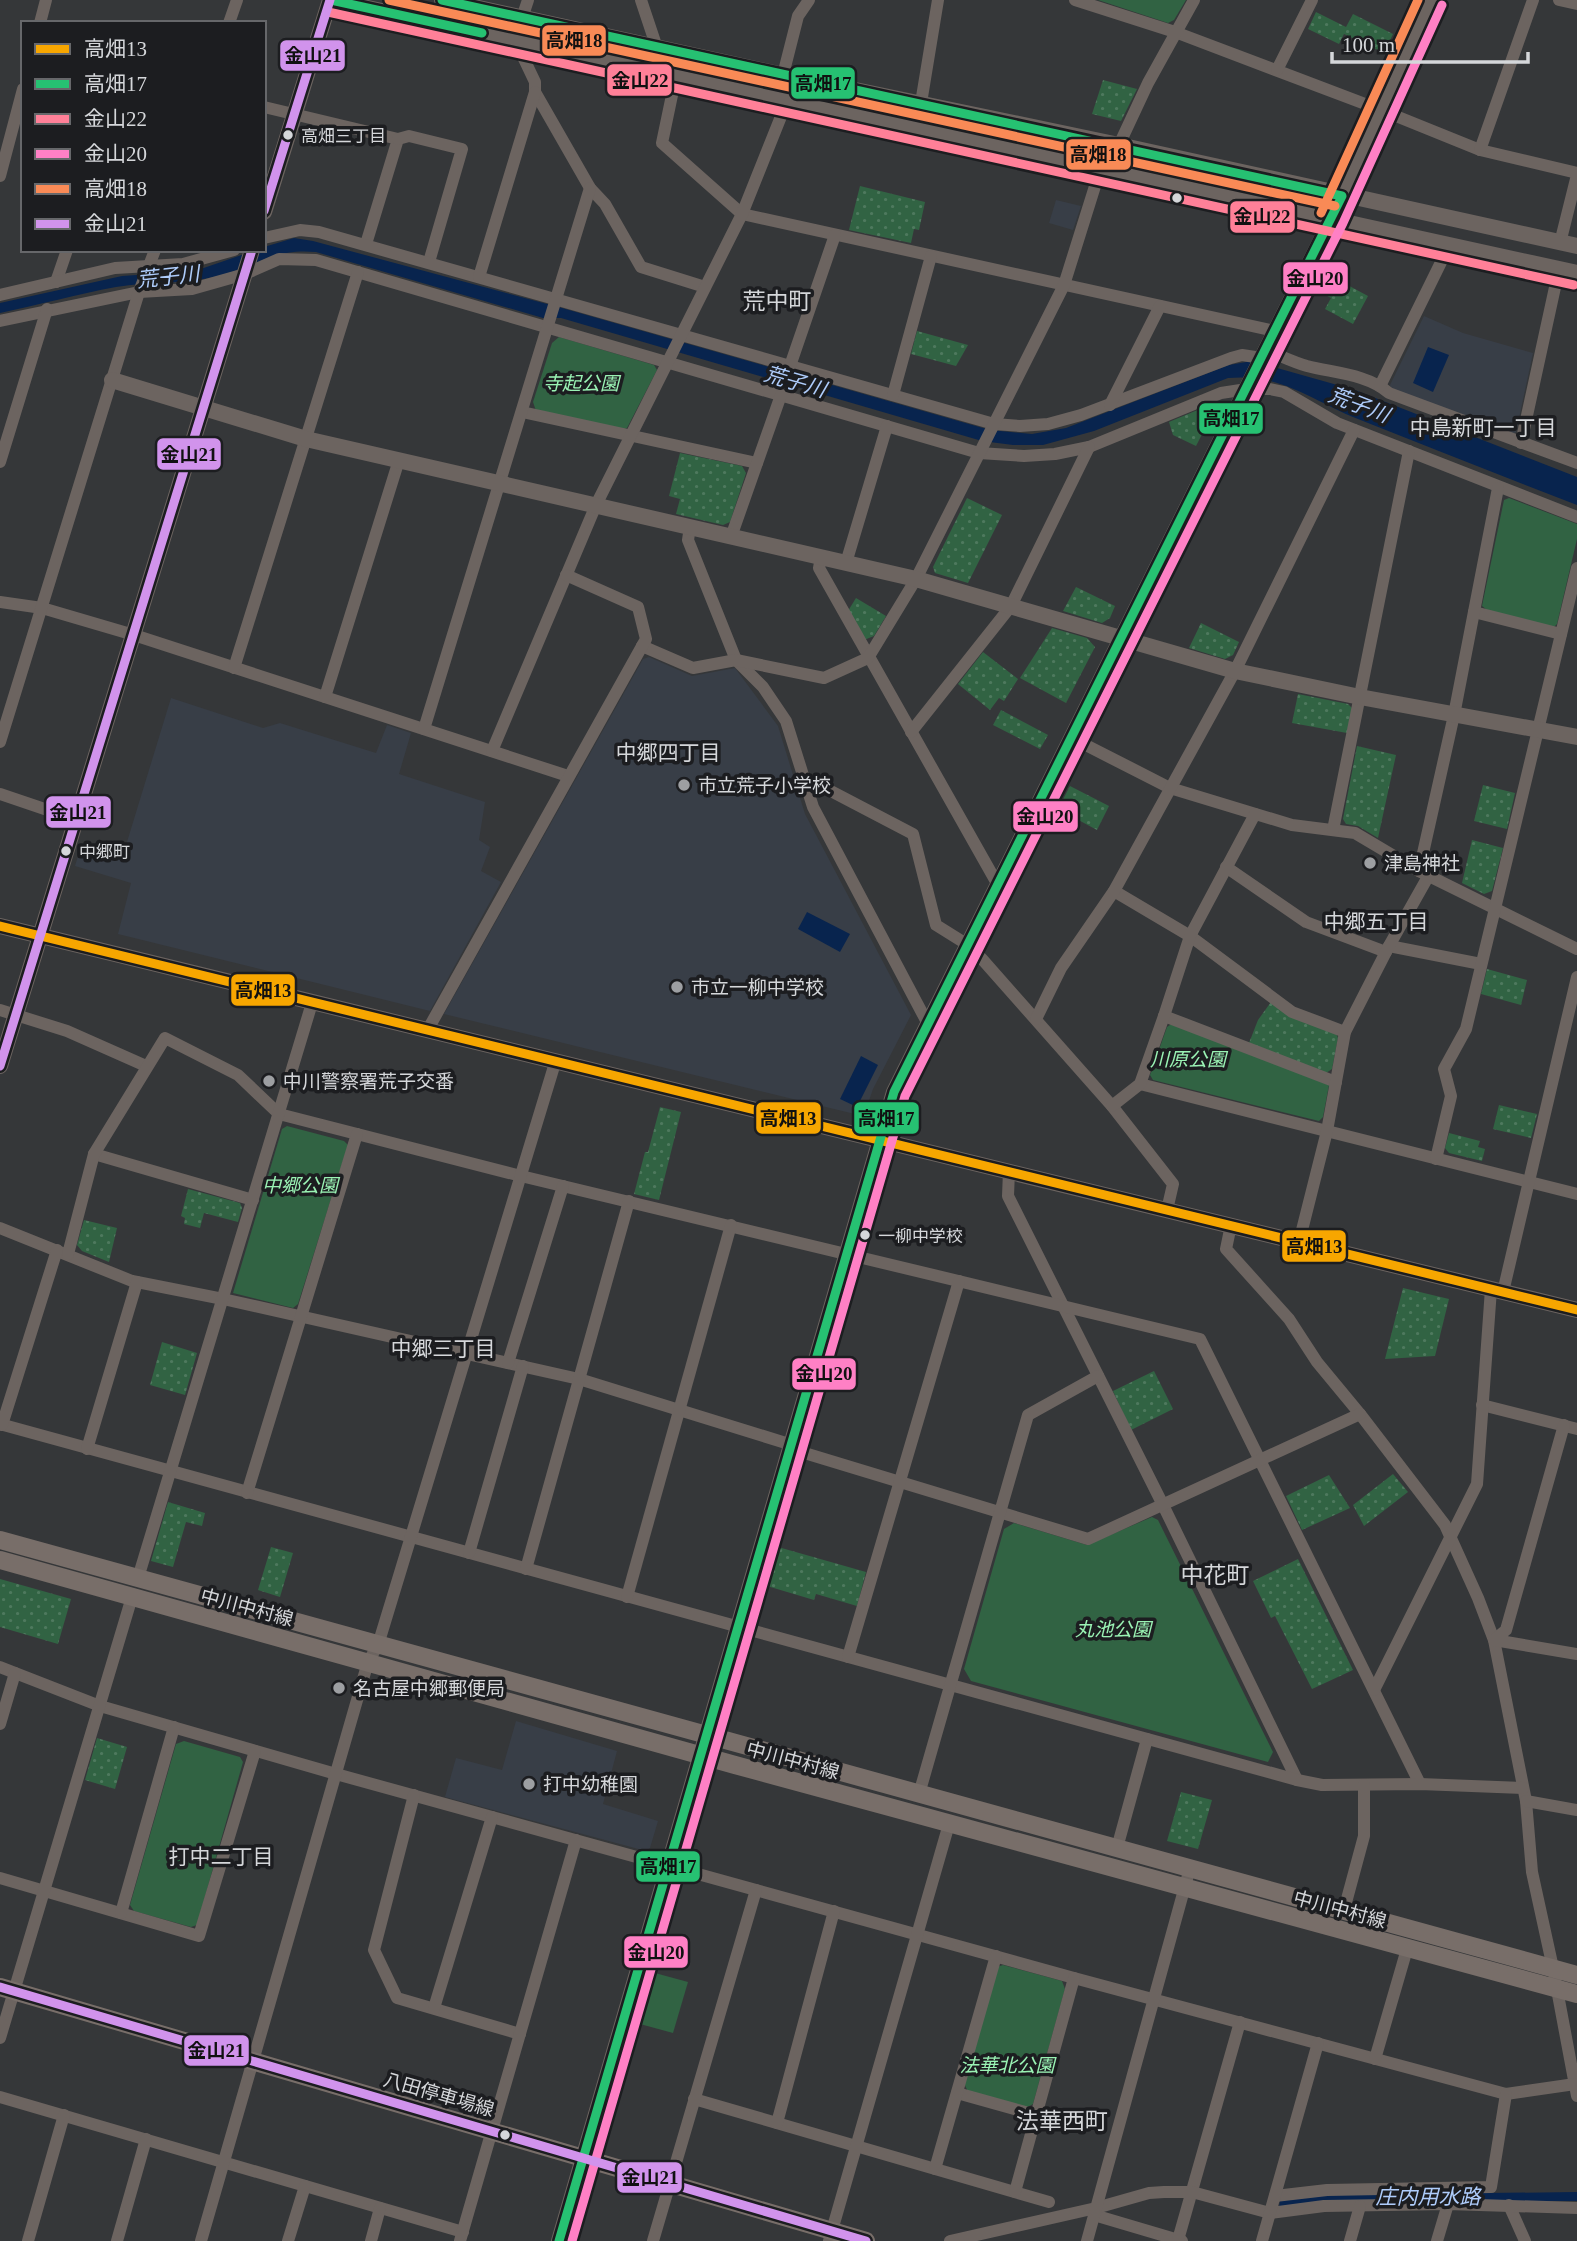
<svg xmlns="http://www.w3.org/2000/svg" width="1577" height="2241" font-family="'Times New Roman','Noto Sans JP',serif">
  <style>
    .built { fill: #383e47 }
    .green { fill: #316343 }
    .garden { fill: url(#garden-dots) }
    .water { fill: #08244e }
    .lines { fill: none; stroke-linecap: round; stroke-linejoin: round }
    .minor { stroke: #6c6460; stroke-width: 12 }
    .tertiary { stroke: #6c6460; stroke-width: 16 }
    .secondary { stroke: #786e69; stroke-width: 18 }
    .bus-1-casing { stroke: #1c1d20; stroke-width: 14 }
    .bus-2-casing { stroke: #1c1d20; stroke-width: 14 }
    .bus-3-casing { stroke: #1c1d20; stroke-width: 14 }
    .bus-4-casing { stroke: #1c1d20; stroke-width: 14 }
    .bus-5-casing { stroke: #1c1d20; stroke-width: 14 }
    .bus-6-casing { stroke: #1c1d20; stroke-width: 14 }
    .bus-1 { stroke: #f7a600; stroke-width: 9 }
    .bus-2 { stroke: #26c172; stroke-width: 9 }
    .bus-3 { stroke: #ff8098; stroke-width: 9 }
    .bus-4 { stroke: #ff80c5; stroke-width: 9 }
    .bus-5 { stroke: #f98a56; stroke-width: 9 }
    .bus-6 { stroke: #d193ec; stroke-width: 9 }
    .bus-dot { fill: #d5d7da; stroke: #1c1d20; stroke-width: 2.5 }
    .poi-dot { fill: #9d9fa2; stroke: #1c1d20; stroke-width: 2.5 }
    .labels { text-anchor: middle; stroke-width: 7; stroke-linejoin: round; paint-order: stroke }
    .bus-label { font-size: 17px; fill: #d5d7da; stroke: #1c1d20; text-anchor: start }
    .park-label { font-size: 19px; font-style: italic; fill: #9af3b4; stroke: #1c1d20 }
    .poi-label { font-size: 19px; fill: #d5d7da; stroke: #1c1d20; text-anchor: start }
    .street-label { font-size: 19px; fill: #d5d7da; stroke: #1c1d20 }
    .water-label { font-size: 21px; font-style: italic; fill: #aeccfb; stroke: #1c1d20 }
    .neighbourhood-label { font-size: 21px; fill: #d5d7da; stroke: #1c1d20 }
    .quarter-label { font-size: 23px; fill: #d5d7da; stroke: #1c1d20 }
    .line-badge { stroke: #1c1d20; stroke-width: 2.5 }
    .pale-badge-label { font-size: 19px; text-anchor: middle; font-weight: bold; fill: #111 }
  </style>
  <defs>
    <pattern id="garden-dots" width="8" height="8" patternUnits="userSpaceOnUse" patternTransform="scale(1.75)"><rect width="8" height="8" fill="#316343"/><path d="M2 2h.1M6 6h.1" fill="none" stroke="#4e795e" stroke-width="1.8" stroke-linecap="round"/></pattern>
  </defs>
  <rect width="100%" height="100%" fill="#353739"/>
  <g class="built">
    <polygon points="1056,200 1081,206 1073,230 1049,223"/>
    <polygon points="1424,316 1463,333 1533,353 1516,432 1510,435 1391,390 1390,385"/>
    <polygon points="649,657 692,676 735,668 778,726 805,814 911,1015 873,1089 865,1112 859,1115 444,1014 643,659"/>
    <polygon points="171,698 263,728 280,723 376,753 387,725 411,733 399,774 485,802 479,840 490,847 481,871 501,882 430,1011 118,934 131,883 75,866 82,843 123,855"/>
    <polygon points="516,1721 617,1751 603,1804 658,1821 650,1848 646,1851 445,1797 456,1758 502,1770"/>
  </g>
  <g class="green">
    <polygon points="1098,0 1186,0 1174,20 1168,23"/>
    <polygon points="559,337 654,365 657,370 627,428 619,431 536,411 533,402 552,343"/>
    <polygon points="1509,498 1577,524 1577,539 1557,624 1553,628 1487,610 1482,606 1504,500"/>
    <polygon points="1173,1023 1329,1085 1323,1117 1319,1121 1153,1080 1150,1075 1167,1027"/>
    <polygon points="287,1126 344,1141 348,1145 298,1304 293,1308 233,1293 282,1129"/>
    <polygon points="1152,1517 1158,1520 1273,1752 1268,1762 971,1681 964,1669 1004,1529 1014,1523 1087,1545"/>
    <polygon points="184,1741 240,1757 243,1762 197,1925 191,1927 134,1911 130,1905 176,1744"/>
    <polygon points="1003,1965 1062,1981 1065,1989 1033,2104 1026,2108 968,2092 964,2083 997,1967"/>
    <polygon points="655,1973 688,1982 673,2033 640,2024"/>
  </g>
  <g class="garden">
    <polygon points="1316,12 1346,27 1353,14 1393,34 1384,53 1344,34 1339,44 1308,29"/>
    <polygon points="1103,80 1137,89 1121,121 1092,114"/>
    <polygon points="860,186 925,202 919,230 914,229 911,243 849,230"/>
    <polygon points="1327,274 1368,296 1353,324 1325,309 1331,298 1318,291"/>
    <polygon points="917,331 968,345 956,366 911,354"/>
    <polygon points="1219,401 1196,446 1173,435 1169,422"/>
    <polygon points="680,453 742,466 746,473 730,522 723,525 676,514 680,499 669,496"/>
    <polygon points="967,498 1002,515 968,583 935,573 933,567"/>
    <polygon points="1076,587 1115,606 1110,618 1102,623 1063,611"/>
    <polygon points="856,598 886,616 874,636 864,640 848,611"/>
    <polygon points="1201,623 1239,642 1233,655 1225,659 1189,648"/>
    <polygon points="1052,628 1087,638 1095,647 1066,703 1020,678"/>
    <polygon points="983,652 1018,679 1004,701 999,698 990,710 958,684"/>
    <polygon points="1298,694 1348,704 1352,708 1347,733 1292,723"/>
    <polygon points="1001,710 1048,735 1040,749 993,725"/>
    <polygon points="1357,746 1396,755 1378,838 1358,826 1346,824 1343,819"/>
    <polygon points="1483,785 1515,793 1507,829 1474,821"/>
    <polygon points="1070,786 1109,806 1097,830 1058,809"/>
    <polygon points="1472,840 1503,848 1492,891 1484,894 1462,883"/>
    <polygon points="1487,969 1527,980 1521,1005 1481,994"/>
    <polygon points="1271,1002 1336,1033 1338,1038 1332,1069 1326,1073 1249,1043 1258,1020"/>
    <polygon points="1499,1105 1537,1114 1531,1138 1493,1129"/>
    <polygon points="660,1107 681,1112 659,1200 634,1194 645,1152 648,1152"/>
    <polygon points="1449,1133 1480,1141 1478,1147 1485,1149 1482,1161 1449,1153 1445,1148"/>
    <polygon points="188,1189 240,1203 242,1208 238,1222 204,1213 200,1228 184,1224 185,1218 181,1216"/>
    <polygon points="84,1220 117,1228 109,1262 82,1251 77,1245"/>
    <polygon points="1403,1288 1449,1299 1435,1356 1385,1359"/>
    <polygon points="162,1342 197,1353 185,1395 150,1385"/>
    <polygon points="1154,1371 1173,1409 1131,1430 1113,1391"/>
    <polygon points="1393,1474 1408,1492 1364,1526 1353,1505"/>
    <polygon points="1329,1475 1350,1508 1302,1530 1286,1496"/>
    <polygon points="168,1502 205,1513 202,1526 186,1522 173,1567 151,1561"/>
    <polygon points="271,1547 293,1553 280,1597 258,1590"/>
    <polygon points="778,1547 866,1572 857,1606 816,1594 814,1600 767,1586"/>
    <polygon points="1298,1559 1353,1670 1312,1689 1275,1616 1271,1618 1253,1581"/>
    <polygon points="0,1579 71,1599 58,1644 0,1627"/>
    <polygon points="97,1738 127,1747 115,1789 85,1780"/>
    <polygon points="1181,1792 1212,1800 1198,1849 1167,1841"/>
  </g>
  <g class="water">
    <path d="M294,238L313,241L562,308L990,430L1032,434L1066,428L1229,365L1252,361L1355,390L1577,477V505C1504,477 1431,448 1358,419C1311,400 1281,373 1228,378L1094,431L1043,445H1013L982,441L561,318H543L316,252C272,248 256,267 218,276C183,285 150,281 116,287C77,294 39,305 0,313V303L122,276L195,271L256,250H264V247Z"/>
    <polygon points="1428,347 1449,355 1433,392 1413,383"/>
    <polygon points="807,912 850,934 840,952 798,929"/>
    <polygon points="861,1056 878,1065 857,1107 840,1099"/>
    <polygon points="1577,2192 1577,2201 1326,2201 1279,2208 1280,2201 1324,2195"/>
  </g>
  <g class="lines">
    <g class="minor">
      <polyline points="641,0 657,48"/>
      <polyline points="1075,0 1175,32 1381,110 1480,150 1577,173"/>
      <polyline points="1559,0 1577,4"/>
      <polyline points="522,18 528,0"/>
      <polyline points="40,23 46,0"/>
      <polyline points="229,23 237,0"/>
      <polyline points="515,40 535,82 535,92 590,188 605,204 641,267 705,287"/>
      <polyline points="1277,70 1312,0"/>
      <polyline points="676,76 662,143 742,214 1275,331"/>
      <polyline points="921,103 938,0"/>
      <polyline points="264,107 398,139 366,244"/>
      <polyline points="398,139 409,136 462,149 429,262"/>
      <polyline points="1119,145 1148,83 1194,0"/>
      <polyline points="1480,150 1533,0"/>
      <polyline points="0,176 23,89"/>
      <polyline points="264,238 300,230 319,232 994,424 1020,426 1048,424 1081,415 1231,358 1242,355 1262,358"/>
      <polyline points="1560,243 1577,175"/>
      <polyline points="479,277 535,92"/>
      <polyline points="56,282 67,250"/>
      <polyline points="0,295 115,268 183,264 234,250"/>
      <polyline points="0,321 139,292 192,289 245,274 279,259 316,260 979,453 1024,456 1055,454 1089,447 1221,393 1247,389 1270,389 1284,392 1337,423 1577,517"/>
      <path d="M1266,350C1279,355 1293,362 1307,366C1334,373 1367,374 1389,393L1577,463"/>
      <polyline points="790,366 835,235"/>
      <polyline points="1380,386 1450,244"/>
      <polyline points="893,395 931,256"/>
      <polyline points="1110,405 1160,306"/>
      <polyline points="522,412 757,463"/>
      <polyline points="1521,443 1559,269"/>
      <polyline points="0,462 47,309"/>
      <polyline points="690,527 688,540 736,660 763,687 786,721 813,807 928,1024"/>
      <polyline points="731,537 781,395"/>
      <polyline points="821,557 819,568 998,885"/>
      <polyline points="846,563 887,426"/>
      <polyline points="0,602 42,608 134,635 568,776"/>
      <polyline points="1474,612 1561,634"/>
      <polyline points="642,646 693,668 736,660 824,678 868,658 916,579 1064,285 1101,167"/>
      <polyline points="234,668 358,272"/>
      <polyline points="325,697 399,460"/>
      <polyline points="424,729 590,188"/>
      <polyline points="911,732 1011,606 1089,447"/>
      <polyline points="1072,738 1170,788 1292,825 1355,833 1419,871 1577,949"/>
      <polyline points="0,742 139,292 155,250"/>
      <polyline points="492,751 596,505 742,214 788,99 783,75 798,16 809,0"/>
      <polyline points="804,777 913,834 936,925 968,945 982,959 1112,1106 1173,1184 1167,1210"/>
      <polyline points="0,794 77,820"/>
      <polyline points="1333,830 1409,451"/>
      <polyline points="1226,867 1306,922 1386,952"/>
      <polyline points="1419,871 1454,715 1498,488"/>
      <polyline points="1114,891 1190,936 1292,1012 1345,1032"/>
      <polyline points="1389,946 1481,964"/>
      <polyline points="0,1010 67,1031 146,1066"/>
      <polyline points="1164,1016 1336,1082"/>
      <polyline points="1036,1019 1061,968 1114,891 1235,671 1354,430"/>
      <polyline points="427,1031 646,639 638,607 566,575"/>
      <polyline points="1140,1084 1577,1194"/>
      <polyline points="1112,1106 1140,1084 1164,1016 1190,936 1255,814"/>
      <polyline points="94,1154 253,1200"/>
      <polyline points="1436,1159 1451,1096 1444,1069 1466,1029 1577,568"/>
      <polyline points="1009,1171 1008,1196 1163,1505 1297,1780"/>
      <polyline points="1231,1225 1226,1249 1289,1319 1317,1362 1360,1414 1445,1525 1478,1598 1494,1640 1526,1801 1532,1872 1553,1968 1577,2096"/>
      <polyline points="0,1228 132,1281 223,1299 579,1379 789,1444"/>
      <polyline points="1299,1242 1327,1131 1345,1032 1389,946 1429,875"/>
      <polyline points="68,1254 94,1154 165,1038 238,1075 279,1114 521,1176 1200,1339 1420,1784"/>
      <polyline points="1503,1292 1577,977"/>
      <polyline points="508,1363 563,1186"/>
      <polyline points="1482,1405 1577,1429"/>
      <polyline points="0,1424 1297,1780 1322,1785 1420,1784 1523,1788"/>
      <polyline points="2,1425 57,1250"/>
      <polyline points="1564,1425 1506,1630 1494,1640 1577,1654"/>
      <polyline points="788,1448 1088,1539 1360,1414"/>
      <polyline points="87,1449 137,1282"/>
      <polyline points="247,1493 357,1134"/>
      <polyline points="469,1553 523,1366"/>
      <polyline points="526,1569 629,1201"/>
      <polyline points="138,1578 312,1003"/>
      <polyline points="627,1597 731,1225"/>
      <polyline points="848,1657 959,1281"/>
      <polyline points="0,1667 100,1706 336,1774 1074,1978 1506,2094 1575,2084"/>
      <polyline points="1374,1690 1477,1484 1491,1289"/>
      <polyline points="0,1724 15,1673"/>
      <polyline points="919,1794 1028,1415 1098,1376"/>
      <polyline points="414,1795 374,1950 397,1998 520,2034"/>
      <polyline points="1526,1801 1577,1810"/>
      <polyline points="1117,1848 1147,1739"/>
      <polyline points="0,1878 199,1936 255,1751"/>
      <polyline points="1344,1910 1364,1836 1364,1785"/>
      <polyline points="121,1913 174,1727"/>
      <polyline points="434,2008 492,1817"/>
      <polyline points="0,2038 132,1597"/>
      <polyline points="1375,2059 1407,1949"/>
      <polyline points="957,2093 1036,2115"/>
      <polyline points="0,2097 463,2232"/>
      <polyline points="694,2099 1049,2202"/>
      <polyline points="777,2123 834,1911"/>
      <polyline points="935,2169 996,1956"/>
      <polyline points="1015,2192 1074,1978"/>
      <polyline points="1275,2196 1327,2190 1491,2187 1506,2094"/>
      <polyline points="1509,2205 1525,2241"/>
      <polyline points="1094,2215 1182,2241"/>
      <polyline points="1178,2240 1240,2022"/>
      <polyline points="28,2241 64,2115"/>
      <polyline points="117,2241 146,2139"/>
      <polyline points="201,2241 368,1662 378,1645 555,1063"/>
      <polyline points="288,2241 305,2186"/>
      <polyline points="371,2241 380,2208"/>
      <polyline points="460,2241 576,1840"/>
      <polyline points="653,2241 756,1890"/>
      <polyline points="829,2241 949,1824"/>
      <polyline points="950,2241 1096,2208 1149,2193 1164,2192 1192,2192 1270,2213 1324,2206 1448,2204 1577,2208"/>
      <polyline points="1087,2241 1190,1868"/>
      <polyline points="1262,2241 1318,2043"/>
      <polyline points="1350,2241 1360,2206"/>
      <polyline points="1437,2241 1448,2204"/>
    </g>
    <g class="tertiary">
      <polyline points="331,0 1577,273"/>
      <polyline points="442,0 783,75 1119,145 1577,246"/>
      <polyline points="264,212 330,0"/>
      <polyline points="112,380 306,439 916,579 1235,671 1360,697 1577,737"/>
      <polyline points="0,926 1577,1310"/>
      <polyline points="0,1066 252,250"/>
      <polyline points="559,2241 894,1092 1332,218 1431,0"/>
    </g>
    <g class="secondary">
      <polyline points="0,1540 1577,1975"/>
      <polyline points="0,1560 735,1765 1577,1994"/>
      <polyline points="0,1987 866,2241"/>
    </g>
    <defs>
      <polyline id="bus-1" points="0,926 1577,1310"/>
      <g id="bus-2">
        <polyline points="331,0 482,33"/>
        <polyline points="442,0 1342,196 894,1092 559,2241"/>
      </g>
      <polyline id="bus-3" points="328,12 1574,285"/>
      <polyline id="bus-4" points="572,2241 905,1096 1343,223 1442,5"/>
      <g id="bus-5">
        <polyline points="389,0 1335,206"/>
        <polyline points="1321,213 1418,0"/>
      </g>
      <g id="bus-6">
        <polyline points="264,211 330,0"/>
        <polyline points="0,1066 252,250"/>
        <polyline points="0,1987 866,2241"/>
      </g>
    </defs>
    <use href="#bus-1" class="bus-1-casing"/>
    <use href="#bus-2" class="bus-2-casing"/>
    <use href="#bus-3" class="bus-3-casing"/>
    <use href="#bus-4" class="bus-4-casing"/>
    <use href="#bus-5" class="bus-5-casing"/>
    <use href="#bus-6" class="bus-6-casing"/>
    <use href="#bus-1" class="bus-1"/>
    <use href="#bus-2" class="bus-2"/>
    <use href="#bus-3" class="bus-3"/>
    <use href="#bus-4" class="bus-4"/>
    <use href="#bus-5" class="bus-5"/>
    <use href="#bus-6" class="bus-6"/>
  </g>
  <g class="bus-dot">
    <circle cx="288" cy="135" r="6"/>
    <circle cx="1177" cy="198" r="6"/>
    <circle cx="66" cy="851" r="6"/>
    <circle cx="865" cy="1235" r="6"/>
    <circle cx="505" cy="2135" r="6"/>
  </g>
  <g class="poi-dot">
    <circle cx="684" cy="785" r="7"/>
    <circle cx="1370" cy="863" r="7"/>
    <circle cx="677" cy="987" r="7"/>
    <circle cx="269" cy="1081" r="7"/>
    <circle cx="339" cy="1688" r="7"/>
    <circle cx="529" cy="1784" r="7"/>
  </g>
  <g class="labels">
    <g class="bus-label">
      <text x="301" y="142">高畑三丁目</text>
      <text x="79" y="858">中郷町</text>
      <text x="878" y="1242">一柳中学校</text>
    </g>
    <g class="park-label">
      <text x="581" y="390">寺起公園</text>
      <text x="1188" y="1066">川原公園</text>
      <text x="300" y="1192">中郷公園</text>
      <text x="1113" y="1636">丸池公園</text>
      <text x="1007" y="2072">法華北公園</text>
    </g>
    <g class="poi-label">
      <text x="698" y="792">市立荒子小学校</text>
      <text x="1384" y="870">津島神社</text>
      <text x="691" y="994">市立一柳中学校</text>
      <text x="283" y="1088">中川警察署荒子交番</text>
      <text x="353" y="1695">名古屋中郷郵便局</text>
      <text x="543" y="1791">打中幼稚園</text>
    </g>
    <g class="street-label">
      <text transform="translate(247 1607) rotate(15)" y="7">中川中村線</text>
      <text transform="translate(793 1760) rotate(15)" y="7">中川中村線</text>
      <text transform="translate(1340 1909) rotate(15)" y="7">中川中村線</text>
      <text transform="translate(439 2094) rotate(16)" y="7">八田停車場線</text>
    </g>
    <g class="water-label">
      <text transform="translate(168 277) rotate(-6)" y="7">荒子川</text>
      <text transform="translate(795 382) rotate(16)" y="7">荒子川</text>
      <text transform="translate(1359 405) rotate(21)" y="7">荒子川</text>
      <text x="1428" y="2204">庄内用水路</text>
    </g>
    <g class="neighbourhood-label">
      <text x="1483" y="435">中島新町一丁目</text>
      <text x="668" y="760">中郷四丁目</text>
      <text x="1376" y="929">中郷五丁目</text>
      <text x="443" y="1356">中郷三丁目</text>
      <text x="221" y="1864">打中二丁目</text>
    </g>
    <g class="quarter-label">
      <text x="777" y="309">荒中町</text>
      <text x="1215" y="1583">中花町</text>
      <text x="1062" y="2129">法華西町</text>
    </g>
  </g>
  <g class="line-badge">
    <rect x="541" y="24" width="66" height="33" rx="7" fill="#f98a56"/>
    <rect x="279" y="39" width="67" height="33" rx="7" fill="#d193ec"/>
    <rect x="606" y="63" width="67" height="34" rx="7" fill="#ff8098"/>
    <rect x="790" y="66" width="66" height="34" rx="7" fill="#26c172"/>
    <rect x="1065" y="138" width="67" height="33" rx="7" fill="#f98a56"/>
    <rect x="1229" y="200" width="67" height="34" rx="7" fill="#ff8098"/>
    <rect x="1282" y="261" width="67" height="34" rx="7" fill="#ff80c5"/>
    <rect x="1198" y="402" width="66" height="33" rx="7" fill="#26c172"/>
    <rect x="156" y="437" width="66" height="34" rx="7" fill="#d193ec"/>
    <rect x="45" y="795" width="67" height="34" rx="7" fill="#d193ec"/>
    <rect x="1012" y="800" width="67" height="33" rx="7" fill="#ff80c5"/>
    <rect x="230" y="973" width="66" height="34" rx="7" fill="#f7a600"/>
    <rect x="853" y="1101" width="67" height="34" rx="7" fill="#26c172"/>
    <rect x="755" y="1101" width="67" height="34" rx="7" fill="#f7a600"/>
    <rect x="1281" y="1229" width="66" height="34" rx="7" fill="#f7a600"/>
    <rect x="791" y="1357" width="66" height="34" rx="7" fill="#ff80c5"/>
    <rect x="635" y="1850" width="66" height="33" rx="7" fill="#26c172"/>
    <rect x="623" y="1935" width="66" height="34" rx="7" fill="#ff80c5"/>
    <rect x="183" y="2034" width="67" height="33" rx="7" fill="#d193ec"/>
    <rect x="616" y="2161" width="67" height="33" rx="7" fill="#d193ec"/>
  </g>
  <g class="pale-badge-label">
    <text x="574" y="47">高畑18</text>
    <text x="313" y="62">金山21</text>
    <text x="640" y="87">金山22</text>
    <text x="823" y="90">高畑17</text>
    <text x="1098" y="161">高畑18</text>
    <text x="1262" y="223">金山22</text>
    <text x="1315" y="285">金山20</text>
    <text x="1231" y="425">高畑17</text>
    <text x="189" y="461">金山21</text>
    <text x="78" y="819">金山21</text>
    <text x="1045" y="823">金山20</text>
    <text x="263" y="997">高畑13</text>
    <text x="886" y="1125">高畑17</text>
    <text x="788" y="1125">高畑13</text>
    <text x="1314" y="1253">高畑13</text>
    <text x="824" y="1380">金山20</text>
    <text x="668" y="1873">高畑17</text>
    <text x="656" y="1959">金山20</text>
    <text x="216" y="2057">金山21</text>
    <text x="650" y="2184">金山21</text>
  </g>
  <rect x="21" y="21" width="245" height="231" fill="#1c1d20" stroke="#66676a" stroke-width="2"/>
  <rect x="35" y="44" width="35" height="10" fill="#f7a600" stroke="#66676a" stroke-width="2"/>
  <text x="84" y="56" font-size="21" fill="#d5d7da">高畑13</text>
  <rect x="35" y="79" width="35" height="10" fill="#26c172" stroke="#66676a" stroke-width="2"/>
  <text x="84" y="91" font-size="21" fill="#d5d7da">高畑17</text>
  <rect x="35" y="114" width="35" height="10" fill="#ff8098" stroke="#66676a" stroke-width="2"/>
  <text x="84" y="126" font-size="21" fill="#d5d7da">金山22</text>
  <rect x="35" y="149" width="35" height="10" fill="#ff80c5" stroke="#66676a" stroke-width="2"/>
  <text x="84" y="161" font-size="21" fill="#d5d7da">金山20</text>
  <rect x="35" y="184" width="35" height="10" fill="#f98a56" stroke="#66676a" stroke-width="2"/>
  <text x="84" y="196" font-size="21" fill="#d5d7da">高畑18</text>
  <rect x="35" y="219" width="35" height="10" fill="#d193ec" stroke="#66676a" stroke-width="2"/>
  <text x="84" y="231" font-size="21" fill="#d5d7da">金山21</text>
  <path d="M1332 52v10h196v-10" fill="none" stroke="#d5d7da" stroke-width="3.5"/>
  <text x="1342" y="52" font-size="21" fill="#d5d7da" stroke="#1c1d20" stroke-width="5" paint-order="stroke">100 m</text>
</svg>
